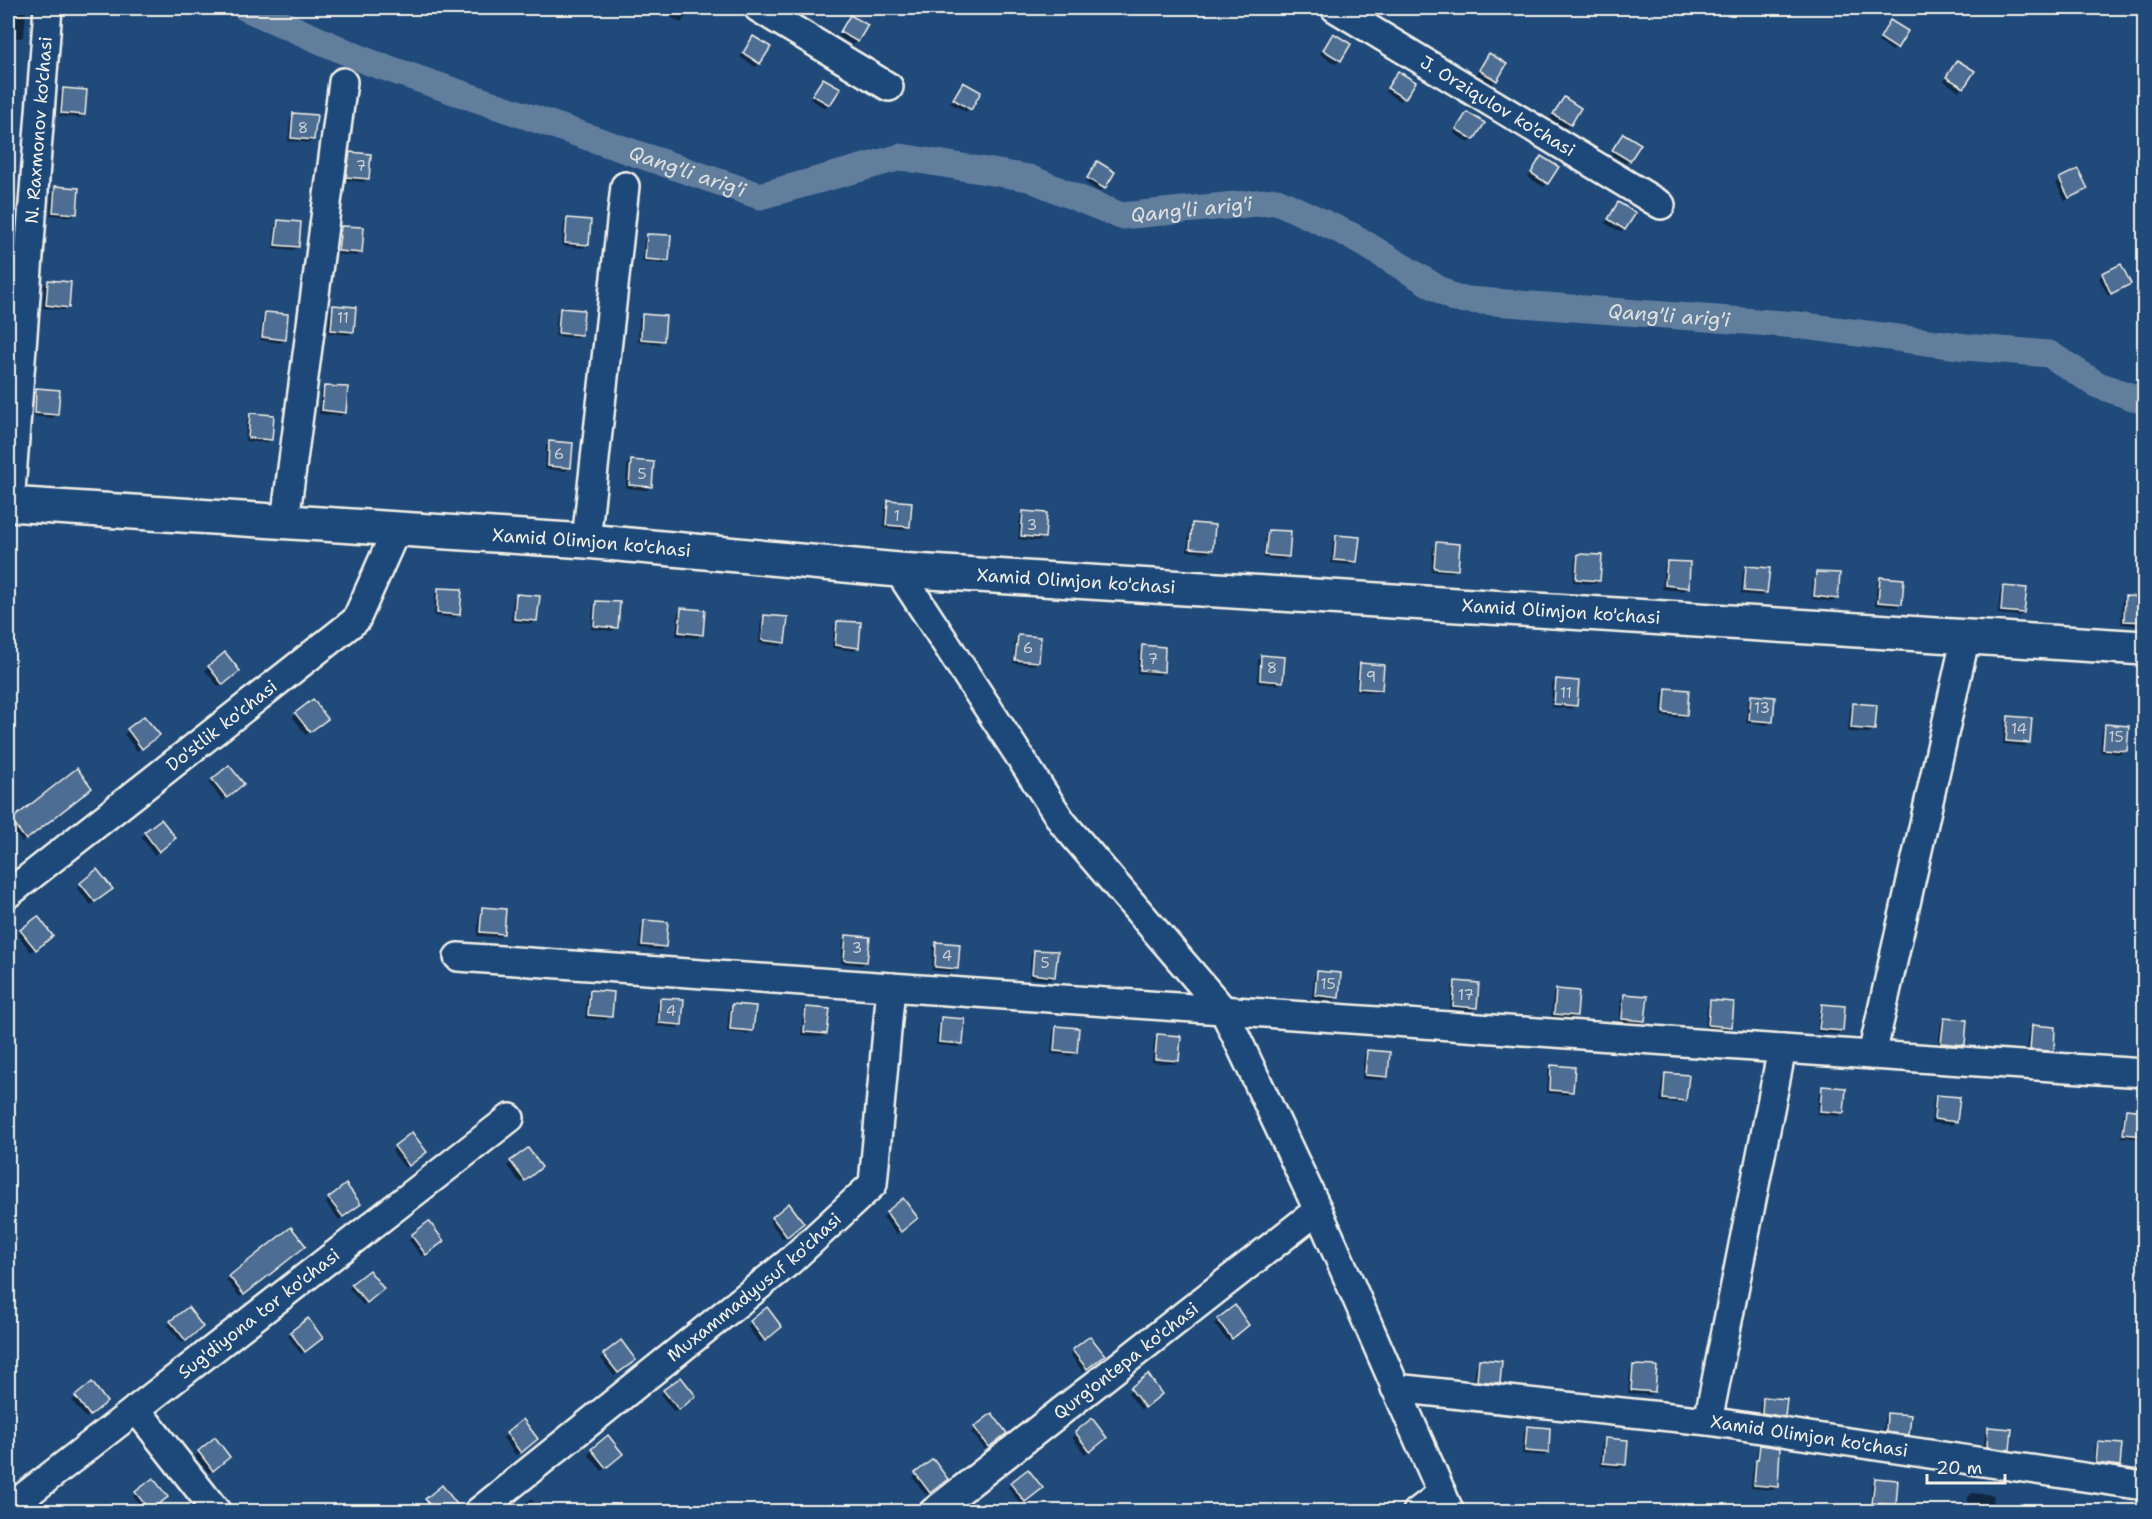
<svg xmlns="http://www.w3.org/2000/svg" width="2152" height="1519" font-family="'Shantell Sans',sans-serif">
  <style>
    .shadow { fill: #0007 }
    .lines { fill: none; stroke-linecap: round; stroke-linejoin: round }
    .canal { stroke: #627e9d; stroke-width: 27 }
    .building { fill: #4d6e92; stroke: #f4f1e8; stroke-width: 1.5 }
    .minor-casing { stroke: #f4f1e8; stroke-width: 32 }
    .major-casing { stroke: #f4f1e8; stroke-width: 38 }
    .minor { stroke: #1f4a7a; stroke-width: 27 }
    .major { stroke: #1f4a7a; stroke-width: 33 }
    .labels { text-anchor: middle; stroke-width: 4.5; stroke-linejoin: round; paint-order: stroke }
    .number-label { font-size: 15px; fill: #cad0d2 }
    .street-label { font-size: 18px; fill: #f4f1e8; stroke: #1f4a7a }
    .water-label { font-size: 20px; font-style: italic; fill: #dee0dd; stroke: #1f4a7a }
  </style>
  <rect width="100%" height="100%" fill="#1f4a7a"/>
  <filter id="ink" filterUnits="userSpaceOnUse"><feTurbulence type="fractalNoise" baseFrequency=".0167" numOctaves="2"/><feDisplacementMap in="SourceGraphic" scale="12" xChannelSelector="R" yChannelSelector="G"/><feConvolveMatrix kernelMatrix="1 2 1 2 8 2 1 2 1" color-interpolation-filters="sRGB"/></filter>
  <g filter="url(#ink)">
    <g class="shadow">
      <polygon points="669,8 691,8 681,23 665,13"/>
      <polygon points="1366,8 1376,8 1372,12"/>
      <polygon points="1819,8 1831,8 1827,12"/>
      <polygon points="8,10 26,12 24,35 21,38 8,37"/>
      <polygon points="851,16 866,26 853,45 838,36"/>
      <polygon points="1887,26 1896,48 1893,51 1878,42"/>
      <polygon points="753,38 759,63 756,67 740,57"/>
      <polygon points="1330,38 1340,60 1336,64 1320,54"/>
      <polygon points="1486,58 1496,80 1492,83 1477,74"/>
      <polygon points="1954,66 1963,87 1959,91 1944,81"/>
      <polygon points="1398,73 1404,98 1400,101 1385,92"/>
      <polygon points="823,79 839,88 825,108 810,99"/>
      <polygon points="960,87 969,109 966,112 950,103"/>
      <polygon points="64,90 83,115 80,118 59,116 60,93"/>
      <polygon points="1564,99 1569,124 1566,128 1550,118"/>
      <polygon points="293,115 313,140 309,143 288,141 290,118"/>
      <polygon points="1464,117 1473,139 1469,143 1454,133"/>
      <polygon points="1623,135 1629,160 1625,163 1610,154"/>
      <polygon points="350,154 368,178 364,182 344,180 347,157"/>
      <polygon points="1538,161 1547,183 1544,187 1528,177"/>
      <polygon points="1094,166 1104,188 1100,192 1085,182"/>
      <polygon points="2077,171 2086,189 2065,201 2056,183"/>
      <polygon points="55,188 75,213 72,217 50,215 52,192"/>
      <polygon points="1618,204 1624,229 1621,232 1605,223"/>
      <polygon points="568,219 587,244 584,248 562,246 564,223"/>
      <polygon points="278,222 298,247 294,250 273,248 275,225"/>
      <polygon points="341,227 361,252 357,256 335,254 338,231"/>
      <polygon points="648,235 667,260 664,264 642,262 644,239"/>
      <polygon points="2103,274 2129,284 2108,296 2099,278"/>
      <polygon points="48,282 68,307 64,310 43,308 44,285"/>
      <polygon points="334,307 352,332 349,335 328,333 330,311"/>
      <polygon points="561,310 580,334 577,338 555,336 557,313"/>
      <polygon points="265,314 285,339 281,343 260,340 262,317"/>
      <polygon points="643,315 663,340 659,344 638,342 639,319"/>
      <polygon points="325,387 344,412 341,416 319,414 321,391"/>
      <polygon points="37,390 57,414 53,418 32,416 33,393"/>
      <polygon points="251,414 270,439 267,443 245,441 247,418"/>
      <polygon points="550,443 570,467 566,471 545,469 546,446"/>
      <polygon points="631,461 651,486 647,490 626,488 627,465"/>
      <polygon points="889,502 908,527 905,530 883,528 885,505"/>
      <polygon points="1024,512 1043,537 1040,541 1018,539 1020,516"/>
      <polygon points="1192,525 1212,550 1208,553 1187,551 1189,529"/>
      <polygon points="1268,531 1288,556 1284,560 1263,558 1265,535"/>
      <polygon points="1336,536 1356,561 1352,565 1331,563 1333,540"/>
      <polygon points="1437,544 1456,569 1453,572 1431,571 1433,548"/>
      <polygon points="1579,555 1598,580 1595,584 1573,582 1575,559"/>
      <polygon points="1667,562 1687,587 1683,591 1662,589 1664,566"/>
      <polygon points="1746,568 1766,593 1762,596 1741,594 1743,571"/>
      <polygon points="1817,573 1836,598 1833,602 1812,599 1813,577"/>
      <polygon points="1881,578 1901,603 1897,607 1875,605 1877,582"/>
      <polygon points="2003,588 2023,613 2019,616 1998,614 2000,591"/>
      <polygon points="439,589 459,614 455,618 434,616 435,593"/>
      <polygon points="516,596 536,620 532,624 511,622 513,599"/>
      <polygon points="2126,597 2144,599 2144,623 2142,626 2121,624 2122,601"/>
      <polygon points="597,602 616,627 613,631 591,629 593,606"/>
      <polygon points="682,609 701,634 698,638 676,636 678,613"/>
      <polygon points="764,617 784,642 780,646 759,643 761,620"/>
      <polygon points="838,622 857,647 854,651 832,648 834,626"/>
      <polygon points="1018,636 1038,662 1034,665 1013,663 1015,640"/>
      <polygon points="1143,647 1162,672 1159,675 1137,673 1139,650"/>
      <polygon points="225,654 235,674 219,687 205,670"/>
      <polygon points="1262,657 1282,682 1278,685 1257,683 1258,660"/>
      <polygon points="1361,665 1380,690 1377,693 1356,691 1357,668"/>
      <polygon points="1556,681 1576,705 1572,709 1551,707 1552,684"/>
      <polygon points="1666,690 1686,715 1682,718 1661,716 1662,693"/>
      <polygon points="1752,697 1771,722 1768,725 1746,723 1748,700"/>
      <polygon points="1854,705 1873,730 1870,733 1848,732 1850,708"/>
      <polygon points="296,714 322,722 306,735 293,717"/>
      <polygon points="144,718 154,738 137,751 124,734"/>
      <polygon points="2009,718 2028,742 2025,746 2003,744 2005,721"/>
      <polygon points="2106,726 2125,751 2122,754 2100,752 2102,729"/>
      <polygon points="213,780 239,788 223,801 209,783"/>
      <polygon points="86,791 22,842 9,825 12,821"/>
      <polygon points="161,821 171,842 154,855 141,837"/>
      <polygon points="97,871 107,892 91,905 77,888"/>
      <polygon points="483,909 502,934 499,937 477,936 479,912"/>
      <polygon points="645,921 664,946 661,950 639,948 641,925"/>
      <polygon points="21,931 47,939 31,952 18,935"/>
      <polygon points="846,936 866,961 862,965 841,963 843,940"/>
      <polygon points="937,944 957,968 953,972 932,970 933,947"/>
      <polygon points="1034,951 1054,976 1050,980 1029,978 1031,955"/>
      <polygon points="1318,972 1337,997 1334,1001 1312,999 1314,976"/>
      <polygon points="1456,983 1475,1007 1472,1011 1450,1009 1452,986"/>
      <polygon points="1556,990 1576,1015 1572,1019 1551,1017 1553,994"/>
      <polygon points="591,991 610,1016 606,1020 585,1018 587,995"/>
      <polygon points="1624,995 1644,1020 1640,1024 1619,1022 1621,999"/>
      <polygon points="661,999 681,1024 677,1028 656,1026 657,1003"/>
      <polygon points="1711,1002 1730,1027 1726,1030 1705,1028 1707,1005"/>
      <polygon points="732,1005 752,1030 748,1034 727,1032 729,1009"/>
      <polygon points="1822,1006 1842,1030 1838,1034 1817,1032 1819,1009"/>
      <polygon points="806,1008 826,1033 822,1037 801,1035 803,1012"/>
      <polygon points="942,1019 961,1044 958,1047 936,1045 938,1022"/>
      <polygon points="1944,1019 1964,1044 1960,1048 1938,1046 1941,1023"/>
      <polygon points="2033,1026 2052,1051 2049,1054 2027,1053 2029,1030"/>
      <polygon points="1056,1028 1076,1053 1072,1056 1051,1054 1053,1031"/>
      <polygon points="2140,1034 2144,1034 2144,1061 2135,1060 2137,1038"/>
      <polygon points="1158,1035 1177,1061 1174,1064 1152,1062 1154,1039"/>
      <polygon points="1367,1052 1387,1077 1383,1080 1362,1079 1364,1055"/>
      <polygon points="1552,1066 1572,1091 1568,1095 1547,1093 1548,1070"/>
      <polygon points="1665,1075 1685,1100 1681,1103 1660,1102 1662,1079"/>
      <polygon points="1823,1087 1843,1112 1839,1116 1817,1114 1819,1091"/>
      <polygon points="1936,1096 1956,1121 1952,1125 1931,1123 1933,1100"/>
      <polygon points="2126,1111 2144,1112 2144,1137 2142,1139 2121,1137 2123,1115"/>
      <polygon points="395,1147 421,1155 405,1168 392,1151"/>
      <polygon points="527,1150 537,1170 521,1183 507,1166"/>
      <polygon points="329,1199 355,1207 339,1220 326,1203"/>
      <polygon points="903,1200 913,1221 896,1234 883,1217"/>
      <polygon points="773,1218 799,1226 783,1239 770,1222"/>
      <polygon points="412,1236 439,1244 422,1257 409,1240"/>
      <polygon points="300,1250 240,1297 226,1280 230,1277"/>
      <polygon points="352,1285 379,1292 363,1305 349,1288"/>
      <polygon points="767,1310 777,1330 760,1343 747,1326"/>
      <polygon points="1218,1320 1244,1328 1228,1341 1214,1324"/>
      <polygon points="171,1322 198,1330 182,1343 168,1326"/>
      <polygon points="291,1333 317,1341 301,1354 288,1336"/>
      <polygon points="1073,1351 1099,1359 1083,1372 1070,1354"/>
      <polygon points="604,1355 630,1363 614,1376 601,1358"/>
      <polygon points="1479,1361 1499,1383 1495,1386 1474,1384 1476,1365"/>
      <polygon points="1634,1366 1653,1391 1650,1395 1628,1393 1630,1370"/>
      <polygon points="92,1384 102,1405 86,1418 72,1401"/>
      <polygon points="1131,1389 1157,1397 1141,1410 1128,1393"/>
      <polygon points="664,1391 691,1399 674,1412 661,1395"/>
      <polygon points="1764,1399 1784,1416 1780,1420 1759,1416 1760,1402"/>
      <polygon points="991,1415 1001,1436 985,1449 971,1432"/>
      <polygon points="1887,1415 1907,1434 1904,1438 1883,1435 1884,1419"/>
      <polygon points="1092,1420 1101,1441 1085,1454 1072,1437"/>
      <polygon points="523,1421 533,1442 516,1455 503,1438"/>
      <polygon points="1527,1428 1547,1453 1544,1456 1522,1454 1524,1431"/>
      <polygon points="1989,1429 2009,1449 2005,1453 1984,1450 1985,1432"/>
      <polygon points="608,1437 618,1458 602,1471 588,1454"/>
      <polygon points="1605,1439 1625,1464 1621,1468 1600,1466 1602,1443"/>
      <polygon points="215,1440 225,1460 209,1473 195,1456"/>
      <polygon points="2099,1443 2118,1466 2115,1469 2094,1466 2095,1447"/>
      <polygon points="1760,1446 1776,1487 1773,1490 1751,1488 1753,1465 1756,1462 1757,1450"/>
      <polygon points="916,1474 942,1482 926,1495 913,1478"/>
      <polygon points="1875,1479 1895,1504 1891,1508 1870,1506 1872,1483"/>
      <polygon points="1011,1484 1037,1492 1021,1505 1008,1487"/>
      <polygon points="136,1493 162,1501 149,1512 145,1512 133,1496"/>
      <polygon points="1972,1493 1994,1495 1992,1512 1967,1512 1968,1497"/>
      <polygon points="531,1499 541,1512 516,1512"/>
      <polygon points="426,1500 447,1512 429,1512 422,1503"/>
      <polygon points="2068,1508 2090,1510 2089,1512 2065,1512"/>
    </g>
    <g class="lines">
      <path class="canal" id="s1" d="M246,8L369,62L760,196L901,157L1029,178L1121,216L1277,201L1352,236L1455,299L1797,325L1966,347L2049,354L2098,385L2144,401"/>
    </g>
    <g class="building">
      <polygon points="850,15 868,25 858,42 840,32"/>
      <polygon points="1890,20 1908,31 1897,49 1880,38"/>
      <polygon points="1333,33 1351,44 1341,61 1323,50"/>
      <polygon points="753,36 771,47 760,64 743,53"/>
      <polygon points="1489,53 1507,64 1497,81 1479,70"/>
      <polygon points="1957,60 1975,71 1964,88 1946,77"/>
      <polygon points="1398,71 1416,82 1405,99 1387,88"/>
      <polygon points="823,78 841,88 830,105 812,95"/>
      <polygon points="963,82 981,92 971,110 953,99"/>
      <polygon points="63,88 87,90 85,115 61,113"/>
      <polygon points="1564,97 1581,108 1571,125 1553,114"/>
      <polygon points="1467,112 1485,123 1474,140 1456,129"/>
      <polygon points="293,113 317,115 314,140 291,138"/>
      <polygon points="1623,133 1641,144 1630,161 1612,150"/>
      <polygon points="350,152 371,154 369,179 346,177"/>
      <polygon points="1541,156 1559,167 1548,184 1531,173"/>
      <polygon points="1097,161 1115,172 1105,189 1087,178"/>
      <polygon points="2078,169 2088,189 2069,198 2059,178"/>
      <polygon points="55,186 79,188 77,214 53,212"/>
      <polygon points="1618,202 1636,213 1625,230 1608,219"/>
      <polygon points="567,218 591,220 589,245 565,243"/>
      <polygon points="278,220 301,222 299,247 275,245"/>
      <polygon points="341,226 364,227 362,253 338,251"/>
      <polygon points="647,234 671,235 669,261 645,259"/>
      <polygon points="2121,264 2131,284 2111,294 2102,273"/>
      <polygon points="48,280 71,282 69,308 46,305"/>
      <polygon points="333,305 356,307 354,332 331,330"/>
      <polygon points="560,308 584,310 582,335 558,333"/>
      <polygon points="265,312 288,314 286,340 262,337"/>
      <polygon points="642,314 666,316 664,341 641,339"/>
      <polygon points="324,386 348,387 346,413 322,410"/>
      <polygon points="36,388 60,390 58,415 35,413"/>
      <polygon points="250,413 274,415 272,440 248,438"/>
      <polygon points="549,441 573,443 571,468 548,466"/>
      <polygon points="631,460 654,462 652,487 629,485"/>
      <polygon points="888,500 912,502 910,527 886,525"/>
      <polygon points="1023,511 1047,513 1045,538 1021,536"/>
      <polygon points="1192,523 1215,525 1213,550 1190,548"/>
      <polygon points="1268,530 1291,531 1289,557 1265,555"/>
      <polygon points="1336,535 1360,537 1357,562 1334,560"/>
      <polygon points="1436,542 1460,544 1458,570 1434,568"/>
      <polygon points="1578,554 1602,555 1600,581 1576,579"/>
      <polygon points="1667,561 1690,562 1689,588 1665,585"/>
      <polygon points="1746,566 1770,568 1767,593 1744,591"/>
      <polygon points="1816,572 1840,573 1838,599 1814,596"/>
      <polygon points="1880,577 1904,579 1902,604 1878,602"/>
      <polygon points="2003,586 2027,588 2024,613 2001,611"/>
      <polygon points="438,588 462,589 460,615 437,613"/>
      <polygon points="516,594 540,596 537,621 514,619"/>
      <polygon points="2125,596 2145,597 2145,622 2124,621"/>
      <polygon points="596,601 620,602 618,628 594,626"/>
      <polygon points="681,608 705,610 703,635 679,632"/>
      <polygon points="764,615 788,617 785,643 762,640"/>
      <polygon points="837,621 861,622 859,648 835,645"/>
      <polygon points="1018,635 1041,637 1039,662 1015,660"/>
      <polygon points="1142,645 1165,647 1164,672 1140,670"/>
      <polygon points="225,652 240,671 223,685 208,666"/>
      <polygon points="1261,655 1285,657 1283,682 1260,680"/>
      <polygon points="1360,663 1384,665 1382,690 1358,688"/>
      <polygon points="1556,679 1579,681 1577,706 1554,704"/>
      <polygon points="1666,688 1689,690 1687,715 1664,713"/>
      <polygon points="1751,695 1775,697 1773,722 1749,720"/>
      <polygon points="313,699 328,719 310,732 295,713"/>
      <polygon points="1853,703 1877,705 1875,730 1851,728"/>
      <polygon points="144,716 160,735 142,749 127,729"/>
      <polygon points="2008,716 2032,718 2030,743 2006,741"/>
      <polygon points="2105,724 2129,726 2127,751 2103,749"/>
      <polygon points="229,765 244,784 227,798 212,779"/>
      <polygon points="77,768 92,788 26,840 11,820"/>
      <polygon points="161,819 176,838 159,852 144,832"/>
      <polygon points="97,869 113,889 95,902 80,883"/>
      <polygon points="482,907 506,909 504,934 480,932"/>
      <polygon points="38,916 53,936 36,950 20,930"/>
      <polygon points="644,920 668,922 666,947 642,945"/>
      <polygon points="846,935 870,937 867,962 844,960"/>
      <polygon points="936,942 960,944 958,969 935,967"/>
      <polygon points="1034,950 1058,951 1055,977 1032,974"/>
      <polygon points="1317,971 1341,973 1339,998 1315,995"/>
      <polygon points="1455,981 1479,983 1477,1008 1453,1006"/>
      <polygon points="1556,989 1579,991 1577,1016 1554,1014"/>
      <polygon points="590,990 614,992 612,1017 588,1015"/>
      <polygon points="1624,994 1648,996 1645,1021 1622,1019"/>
      <polygon points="660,998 684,999 682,1025 659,1023"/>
      <polygon points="1710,1000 1734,1002 1732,1027 1708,1025"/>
      <polygon points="732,1004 756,1006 753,1031 730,1029"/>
      <polygon points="1822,1004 1845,1006 1843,1031 1819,1029"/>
      <polygon points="806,1007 830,1009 827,1034 804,1032"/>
      <polygon points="941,1017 965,1019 963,1044 939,1042"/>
      <polygon points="1944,1018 1967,1020 1965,1045 1941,1043"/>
      <polygon points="2032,1025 2055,1027 2054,1051 2030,1050"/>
      <polygon points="1056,1026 1079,1028 1077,1053 1054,1051"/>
      <polygon points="1157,1034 1181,1036 1179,1061 1155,1059"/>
      <polygon points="1367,1050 1390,1052 1388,1077 1365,1075"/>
      <polygon points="1551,1065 1575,1067 1573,1092 1550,1090"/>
      <polygon points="1665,1073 1689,1075 1686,1101 1663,1099"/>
      <polygon points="1822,1086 1846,1088 1844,1113 1820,1111"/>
      <polygon points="1936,1095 1960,1097 1957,1122 1934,1119"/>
      <polygon points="2126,1109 2145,1111 2145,1136 2123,1134"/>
      <polygon points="412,1132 427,1152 409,1166 394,1146"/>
      <polygon points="528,1148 542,1167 525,1181 510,1161"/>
      <polygon points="346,1184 361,1204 343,1217 328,1198"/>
      <polygon points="903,1198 918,1218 901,1232 886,1212"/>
      <polygon points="789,1203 804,1223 787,1237 772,1217"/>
      <polygon points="429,1221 444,1241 426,1255 411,1235"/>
      <polygon points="291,1227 306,1246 244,1295 229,1276"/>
      <polygon points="369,1270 384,1289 367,1303 351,1284"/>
      <polygon points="1235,1305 1249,1325 1232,1339 1217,1319"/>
      <polygon points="188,1307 203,1327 186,1341 170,1321"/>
      <polygon points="767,1307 782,1327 765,1341 750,1321"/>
      <polygon points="308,1318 323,1338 305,1352 290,1332"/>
      <polygon points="1090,1336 1105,1355 1087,1369 1072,1350"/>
      <polygon points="621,1340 636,1360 618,1373 603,1354"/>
      <polygon points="1479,1359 1502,1361 1500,1383 1477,1381"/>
      <polygon points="1633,1365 1657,1366 1655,1392 1631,1390"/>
      <polygon points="1148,1374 1162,1394 1145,1408 1130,1388"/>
      <polygon points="681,1377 696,1396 679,1410 663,1390"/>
      <polygon points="92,1382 107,1402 90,1416 75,1396"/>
      <polygon points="1763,1397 1787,1399 1785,1417 1762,1413"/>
      <polygon points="992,1413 1007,1433 989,1447 974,1427"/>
      <polygon points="1887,1413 1911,1415 1909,1435 1886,1432"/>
      <polygon points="1092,1418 1107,1438 1090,1452 1075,1432"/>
      <polygon points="523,1419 538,1439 521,1453 506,1433"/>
      <polygon points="1527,1426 1550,1428 1549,1453 1525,1451"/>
      <polygon points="1988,1427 2012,1429 2010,1450 1987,1447"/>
      <polygon points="608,1435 623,1454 606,1468 591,1449"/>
      <polygon points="215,1437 230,1457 213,1471 198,1451"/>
      <polygon points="1605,1438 1628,1440 1626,1465 1603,1463"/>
      <polygon points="2098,1442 2122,1444 2120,1466 2096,1463"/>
      <polygon points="1760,1445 1780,1448 1778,1487 1754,1485 1756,1460 1758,1460"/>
      <polygon points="933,1459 948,1479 930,1493 915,1473"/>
      <polygon points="1028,1469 1043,1488 1025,1502 1010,1483"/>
      <polygon points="153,1478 168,1497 150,1511 135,1492"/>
      <polygon points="1875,1478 1898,1480 1896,1505 1872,1503"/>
      <polygon points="442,1485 463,1512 435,1512 425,1499"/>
    </g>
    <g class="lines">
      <defs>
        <g id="minor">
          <polyline points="758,8 889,87"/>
          <path id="s2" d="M1335,8L1661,205"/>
          <path id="s3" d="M10,504L48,8"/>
          <polyline points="285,521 343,82"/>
          <polyline points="586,541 625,186"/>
          <polyline points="898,570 1063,823 1224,1011 1318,1210 933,1512"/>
          <path id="s4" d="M8,894L356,620L397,528"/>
          <path id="s5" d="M458,957L1782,1049L1708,1421L2144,1486"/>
          <polyline points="1782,1049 2144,1073"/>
          <polyline points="1872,1055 1966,636"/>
          <polyline points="1318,1210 1450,1512"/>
          <polyline points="1395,1388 1708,1421"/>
          <polyline points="136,1409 217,1512"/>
          <path id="s6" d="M8,1509L510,1118"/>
          <path id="s7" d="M478,1512L789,1262L873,1184L891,987"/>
          <polyline points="1417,1512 1442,1493"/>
        </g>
        <g id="major">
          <path id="s8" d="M8,504L586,541L898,570L2144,648"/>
        </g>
      </defs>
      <use href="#minor" class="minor-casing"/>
      <use href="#major" class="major-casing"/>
      <use href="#minor" class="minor"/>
      <use href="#major" class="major"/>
    </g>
  </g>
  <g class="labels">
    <g class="number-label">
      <text x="303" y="133">8</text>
      <text x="361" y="171">7</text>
      <text x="343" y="323">11</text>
      <text x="559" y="459">6</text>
      <text x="642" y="479">5</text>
      <text x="897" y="521">1</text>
      <text x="1032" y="530">3</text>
      <text x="1028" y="653">6</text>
      <text x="1153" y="664">7</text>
      <text x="1272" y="673">8</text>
      <text x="1371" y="682">9</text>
      <text x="1566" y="698">11</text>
      <text x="1762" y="713">13</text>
      <text x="2019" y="734">14</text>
      <text x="2116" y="742">15</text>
      <text x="857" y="953">3</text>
      <text x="947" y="961">4</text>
      <text x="1045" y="968">5</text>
      <text x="1328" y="989">15</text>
      <text x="1466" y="1000">17</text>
      <text x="671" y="1016">4</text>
    </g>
    <g class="street-label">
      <text dy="6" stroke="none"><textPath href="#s2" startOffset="190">J. Orziqulov ko'chasi</textPath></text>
      <text dy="6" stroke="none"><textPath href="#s3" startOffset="375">N. Raxmonov ko'chasi</textPath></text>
      <text dy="6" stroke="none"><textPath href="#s8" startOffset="585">Xamid Olimjon ko'chasi</textPath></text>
      <text dy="6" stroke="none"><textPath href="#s8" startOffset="1071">Xamid Olimjon ko'chasi</textPath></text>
      <text dy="6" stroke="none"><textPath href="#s8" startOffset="1557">Xamid Olimjon ko'chasi</textPath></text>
      <text dy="6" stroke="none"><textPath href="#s4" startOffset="272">Do'stlik ko'chasi</textPath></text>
      <text dy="6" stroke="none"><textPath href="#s7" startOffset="356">Muxammadyusuf ko'chasi</textPath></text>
      <text dy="6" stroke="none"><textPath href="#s6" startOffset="318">Sug'diyona tor ko'chasi</textPath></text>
      <text transform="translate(1126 1361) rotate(-38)" y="6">Qurg'ontepa ko'chasi</text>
      <text dy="6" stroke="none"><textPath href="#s5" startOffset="1809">Xamid Olimjon ko'chasi</textPath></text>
    </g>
    <g class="water-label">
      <text dy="7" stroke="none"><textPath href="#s1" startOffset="471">Qang'li arig'i</textPath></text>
      <text dy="7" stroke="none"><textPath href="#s1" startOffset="994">Qang'li arig'i</textPath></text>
      <text dy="7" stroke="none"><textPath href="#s1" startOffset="1498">Qang'li arig'i</textPath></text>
    </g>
  </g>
  <rect width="2152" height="1519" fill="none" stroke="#1f4a7a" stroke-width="30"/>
  <rect x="15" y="15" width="2122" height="1489" fill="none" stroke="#f4f1e8" stroke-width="2" filter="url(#ink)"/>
  <path d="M1927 1474v9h78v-9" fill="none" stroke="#f4f1e8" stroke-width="3"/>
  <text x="1936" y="1474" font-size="18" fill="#f4f1e8" stroke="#1f4a7a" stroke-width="4.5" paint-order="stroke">20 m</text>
</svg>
